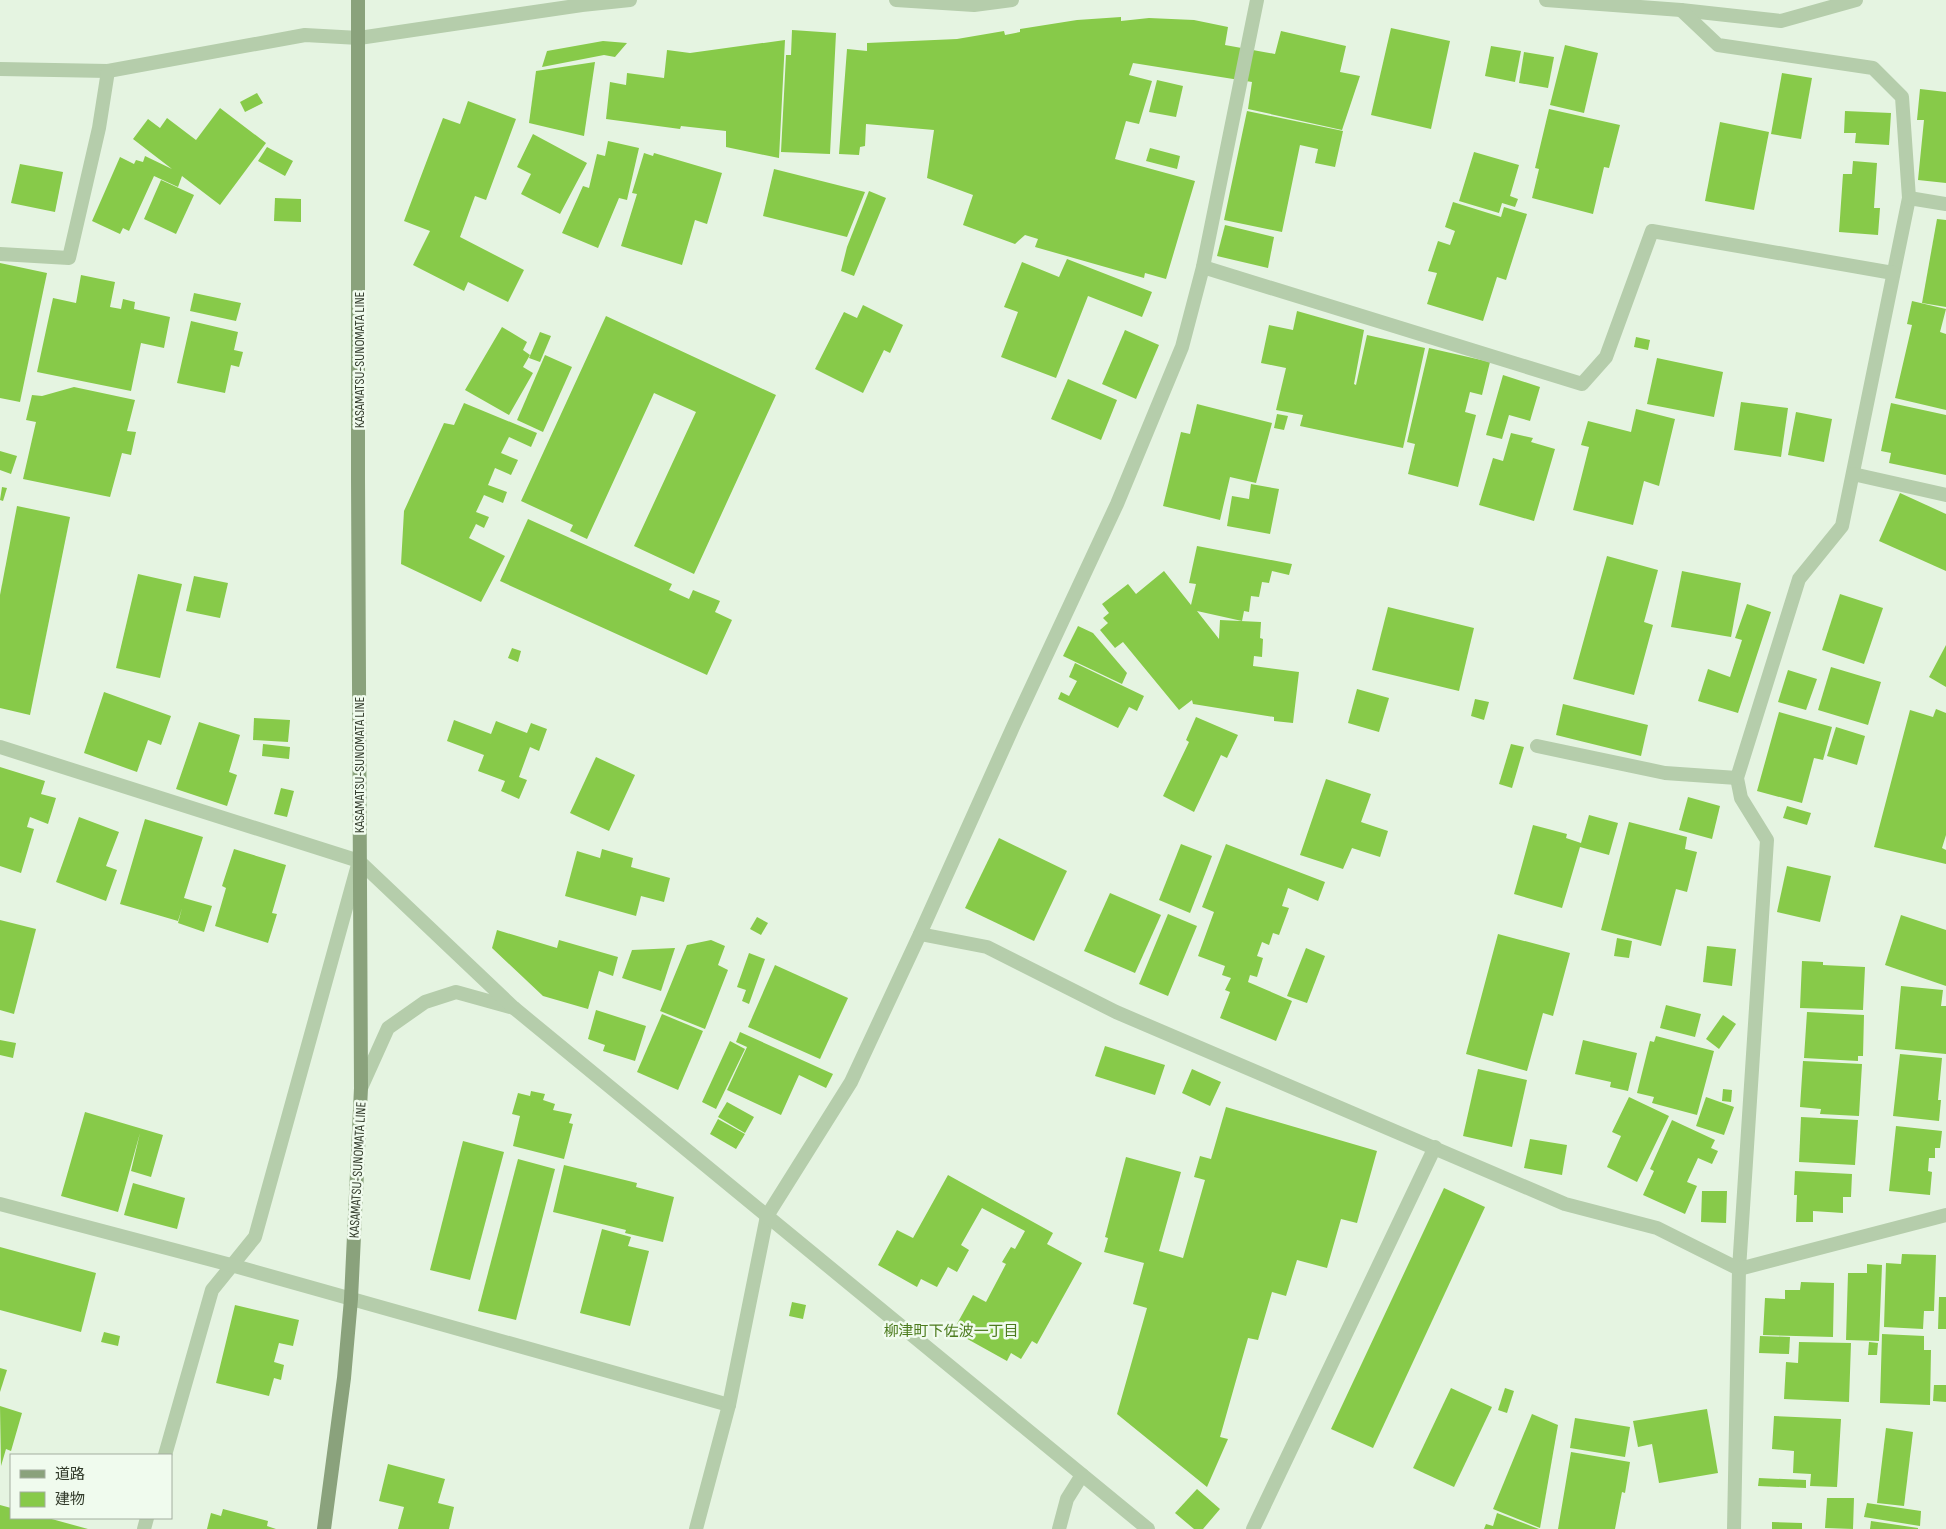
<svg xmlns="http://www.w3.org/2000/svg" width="1946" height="1529" font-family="'Sofia Sans Condensed','Noto Sans JP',sans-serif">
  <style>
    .building { fill: #87ca49 }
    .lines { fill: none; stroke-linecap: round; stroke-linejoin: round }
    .minor { stroke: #b5cdab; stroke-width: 14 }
    .tertiary { stroke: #b5cdab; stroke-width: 14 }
    .secondary { stroke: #8aa27c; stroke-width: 14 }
    .labels { text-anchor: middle; stroke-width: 5; stroke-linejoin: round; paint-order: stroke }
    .street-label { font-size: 14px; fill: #323b2b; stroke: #f0fbee }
    .neighbourhood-label { font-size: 15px; fill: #4c7b1e; stroke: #f0fbee }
  </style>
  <rect width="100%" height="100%" fill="#e5f4e1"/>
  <g class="building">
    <polygon points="1121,17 1121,21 1149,18 1194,20 1228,27 1225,45 1275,54 1281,31 1346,46 1340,72 1360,76 1342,130 1248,109 1252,82 1133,63 1129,75 1152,81 1139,124 1126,121 1115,159 1195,181 1166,279 1145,273 1144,278 1035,247 1038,239 1025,235 1015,244 963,225 973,195 927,178 934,130 866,124 865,146 860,147 859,155 839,154 847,49 867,51 867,43 957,39 1004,31 1005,35 1020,32 1020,29 1077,20"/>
    <polygon points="1391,28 1450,41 1431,129 1371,115"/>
    <polygon points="792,30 836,33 830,154 781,152 786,55 791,55"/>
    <polygon points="785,40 779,158 726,147 726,131 681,126 680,129 606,119 610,82 626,85 627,73 664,78 667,50 690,53"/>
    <polygon points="603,41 627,43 615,57 604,55 542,67 547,51"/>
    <polygon points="1565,45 1598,53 1584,113 1550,105"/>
    <polygon points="1491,46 1521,51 1515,82 1485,76"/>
    <polygon points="1524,52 1554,57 1548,88 1519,83"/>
    <polygon points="595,62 584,136 529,123 536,71"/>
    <polygon points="1782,73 1812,78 1801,139 1771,134"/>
    <polygon points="1157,80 1183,86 1176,117 1149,112"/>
    <polygon points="1920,89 1946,92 1946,183 1918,180 1924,120 1917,120"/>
    <polygon points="257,93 263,103 245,112 240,102"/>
    <polygon points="468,101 516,119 486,200 475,196 460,237 524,270 508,302 468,282 464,291 413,265 430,231 404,221 443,118 460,124"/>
    <polygon points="220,108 266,143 220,205 182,176 178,187 154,176 129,231 123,228 120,234 92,221 120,157 134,164 136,160 143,162 145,156 172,169 133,139 148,119 160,128 167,118 196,140"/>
    <polygon points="1549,109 1620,125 1609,168 1604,167 1593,214 1532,198 1539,169 1535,168"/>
    <polygon points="1247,111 1343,131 1335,167 1315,163 1318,149 1300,145 1282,232 1224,220"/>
    <polygon points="1845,111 1891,113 1889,145 1855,143 1856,133 1844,133"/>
    <polygon points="1720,122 1769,132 1754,210 1705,201"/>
    <polygon points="533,134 587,163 560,214 521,194 531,174 517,167"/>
    <polygon points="608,141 639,148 627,200 619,198 598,248 562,233 583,186 589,188 597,154 605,156"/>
    <polygon points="267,147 293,161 285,176 258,161"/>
    <polygon points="1150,148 1180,156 1177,169 1146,161"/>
    <polygon points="1474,152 1519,165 1510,196 1518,199 1515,207 1502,203 1499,213 1459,201"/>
    <polygon points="644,153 653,156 654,153 722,173 707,224 695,220 682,265 621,246 637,194 632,193"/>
    <polygon points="1853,161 1877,163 1874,208 1880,208 1878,235 1839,232 1843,174 1852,174"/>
    <polygon points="20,164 63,172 55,212 11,203"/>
    <polygon points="774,169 865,192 847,237 763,216"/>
    <polygon points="161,180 194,195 176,234 144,219"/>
    <polygon points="869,191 886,198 854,276 841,271 847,247"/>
    <polygon points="275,198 301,199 301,222 274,221"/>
    <polygon points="1453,202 1501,217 1504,207 1527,214 1506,280 1497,277 1483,321 1427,304 1437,273 1428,271 1438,241 1450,245 1455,231 1445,227"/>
    <polygon points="1937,219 1946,220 1946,307 1922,303"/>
    <polygon points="1225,225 1274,237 1268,268 1217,256"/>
    <polygon points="1067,259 1152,292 1142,317 1088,296 1056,378 1001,357 1018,312 1004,307 1022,262 1059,277"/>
    <polygon points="0,263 47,273 20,402 0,398"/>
    <polygon points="81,275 115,282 110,307 121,309 123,299 135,302 134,309 170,317 164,348 141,343 131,391 37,372 53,298 76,303"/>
    <polygon points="194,293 241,303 236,321 190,311"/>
    <polygon points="1912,301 1946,309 1940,332 1946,334 1946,410 1895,398 1912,325 1907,324"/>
    <polygon points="863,305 903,325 890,353 884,350 863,393 815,369 844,312 857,318"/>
    <polygon points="1297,311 1364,330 1354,384 1356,385 1367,335 1425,348 1403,448 1300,426 1303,415 1276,410 1286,368 1261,363 1269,325 1293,330"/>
    <polygon points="606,316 776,395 694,574 634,546 696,412 654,393 587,539 570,531 573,525 521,501"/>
    <polygon points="191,321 238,332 234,350 243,352 239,367 231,365 225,393 177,383"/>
    <polygon points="502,327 527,342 523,350 530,355 523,367 533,373 509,415 465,390"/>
    <polygon points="1125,330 1159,345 1136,399 1102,384"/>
    <polygon points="540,332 551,336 540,362 529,358"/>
    <polygon points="1636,337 1650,340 1648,350 1634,347"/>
    <polygon points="1429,348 1490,362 1482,395 1470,392 1465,412 1476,415 1458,487 1408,474 1415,444 1407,442"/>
    <polygon points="545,355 572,367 543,432 517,420"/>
    <polygon points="1657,358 1723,372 1714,417 1647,404"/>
    <polygon points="1503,375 1540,387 1530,421 1509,415 1502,439 1486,435"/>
    <polygon points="1068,379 1117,400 1101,440 1051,419"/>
    <polygon points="74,387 135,400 127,431 136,432 131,455 122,453 110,497 23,479 36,422 26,420 32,395 42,396"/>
    <polygon points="1741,402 1788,408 1781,457 1734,450"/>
    <polygon points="464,403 537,433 531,447 509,437 501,453 518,460 511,475 495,468 488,485 507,492 503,503 484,495 476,512 489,517 484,528 476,524 469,538 505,556 481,602 401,564 404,511 444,423 454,425"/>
    <polygon points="1891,403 1946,415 1946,475 1889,463 1891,453 1881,451"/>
    <polygon points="1197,404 1272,423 1256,483 1230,477 1220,520 1163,506 1181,432 1190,434"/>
    <polygon points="1636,409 1675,419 1659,486 1644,481 1633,525 1573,510 1589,447 1581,445 1588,421 1631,432"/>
    <polygon points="1796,412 1832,419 1824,462 1788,455"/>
    <polygon points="1277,414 1288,416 1284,430 1274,428"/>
    <polygon points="1511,433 1533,438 1531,442 1555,449 1534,521 1479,505 1493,458 1503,461"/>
    <polygon points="0,451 17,456 11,474 0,470"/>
    <polygon points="1251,484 1279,489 1270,534 1227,526 1232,496 1249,499"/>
    <polygon points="2,487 7,488 3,501 0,500"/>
    <polygon points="1900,493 1946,514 1946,571 1879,541"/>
    <polygon points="17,506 70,517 30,715 0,708 0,595"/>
    <polygon points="528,519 672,584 669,590 689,599 693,590 720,601 715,612 732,620 707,675 500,581"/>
    <polygon points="1197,546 1292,564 1289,575 1272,571 1269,583 1262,582 1259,597 1251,596 1249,612 1244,611 1242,621 1197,611 1219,639 1220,620 1261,622 1260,638 1263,639 1262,657 1254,656 1253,666 1299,672 1293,723 1274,721 1274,717 1193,704 1192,700 1179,710 1123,642 1115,648 1100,630 1108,623 1103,618 1109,613 1102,604 1128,584 1136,594 1164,571 1191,605 1196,584 1189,583"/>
    <polygon points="1607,556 1658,570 1644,622 1653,625 1634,695 1573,679"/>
    <polygon points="1682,571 1741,583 1731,637 1671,627"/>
    <polygon points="138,574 182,584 160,678 116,668"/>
    <polygon points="194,576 228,583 220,618 186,611"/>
    <polygon points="1840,594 1883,608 1864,664 1822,650"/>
    <polygon points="1747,604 1771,612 1738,713 1698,701 1708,669 1730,677 1742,640 1735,638"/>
    <polygon points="1388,607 1474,628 1459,691 1372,670"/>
    <polygon points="1078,626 1093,633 1127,673 1122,684 1063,656"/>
    <polygon points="1946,645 1946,687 1929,677"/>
    <polygon points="512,648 521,651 518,662 508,658"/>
    <polygon points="1075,663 1144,696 1137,711 1129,707 1118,728 1058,699 1061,692 1069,696 1077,681 1069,677"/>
    <polygon points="1831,667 1881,682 1868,725 1818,710"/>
    <polygon points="1788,670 1817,679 1806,710 1778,702"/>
    <polygon points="1357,689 1389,698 1379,732 1348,723"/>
    <polygon points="104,692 171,716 161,745 148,740 137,772 84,753"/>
    <polygon points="1475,699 1489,702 1484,720 1471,716"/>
    <polygon points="1563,704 1648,725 1641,756 1556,735"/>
    <polygon points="1936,709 1946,713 1946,835 1942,848 1946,850 1946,864 1874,847 1910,710 1933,717"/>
    <polygon points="1779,712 1832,727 1823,760 1814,758 1802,803 1757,791"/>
    <polygon points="1196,717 1238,735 1227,758 1221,755 1194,812 1163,796 1189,742 1186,740"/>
    <polygon points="254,718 290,720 288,742 253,740"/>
    <polygon points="454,720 491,734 496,721 527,733 531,723 547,729 539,751 530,747 519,777 527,780 519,799 501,791 505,781 478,771 484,755 447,741"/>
    <polygon points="199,722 240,735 229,772 237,775 227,806 176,789"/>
    <polygon points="1836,727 1865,736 1857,765 1827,756"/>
    <polygon points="263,744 290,747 289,759 262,756"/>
    <polygon points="1511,744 1524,747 1512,788 1499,784"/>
    <polygon points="596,757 635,775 609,831 570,813"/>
    <polygon points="0,767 45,781 41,794 56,798 48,824 30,817 27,827 34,829 21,873 0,866"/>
    <polygon points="1326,779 1371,794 1361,822 1388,831 1380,857 1352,848 1343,869 1300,855"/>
    <polygon points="281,788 294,791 287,817 274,814"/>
    <polygon points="1688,797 1720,806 1712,839 1679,830"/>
    <polygon points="1787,806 1811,813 1807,825 1783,818"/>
    <polygon points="1589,815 1618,823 1609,855 1580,847 1562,908 1514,894 1533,825 1567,834 1566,838 1581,843"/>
    <polygon points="79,817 119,832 106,866 117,870 106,901 56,882"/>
    <polygon points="145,819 203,837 184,898 212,906 204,932 178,923 182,908 178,921 120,904"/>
    <polygon points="1629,822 1687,837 1685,849 1697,852 1687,892 1676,889 1661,946 1601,930"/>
    <polygon points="999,838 1067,871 1034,941 965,908"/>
    <polygon points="1181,844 1212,856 1190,913 1159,900"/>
    <polygon points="1226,844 1325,882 1318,901 1288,888 1282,906 1289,908 1279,935 1273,933 1269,945 1262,942 1257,956 1263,958 1257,977 1250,975 1248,982 1292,1001 1276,1041 1220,1018 1230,992 1225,990 1231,978 1222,975 1225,966 1198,956 1214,912 1202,907"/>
    <polygon points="234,849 286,865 272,913 277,914 268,943 215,926 226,888 222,886"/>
    <polygon points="602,849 633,858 631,867 670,878 664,902 641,896 636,916 565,896 577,851 600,858"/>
    <polygon points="1787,866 1831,876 1820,922 1777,912"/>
    <polygon points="1110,893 1161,915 1135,973 1084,951"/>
    <polygon points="1168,914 1197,926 1168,996 1139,984"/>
    <polygon points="1901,915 1946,930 1946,986 1885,965"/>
    <polygon points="757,917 768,923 761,935 750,929"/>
    <polygon points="0,920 36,929 14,1014 0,1010"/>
    <polygon points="497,930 557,948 559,940 618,957 613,976 599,971 588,1009 543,996 492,948"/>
    <polygon points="1498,934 1570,953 1553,1016 1543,1013 1527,1071 1466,1054"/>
    <polygon points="1617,938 1632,941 1629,958 1614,956"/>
    <polygon points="711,940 725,946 718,965 728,970 705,1029 660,1011 687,945"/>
    <polygon points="1707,946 1736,949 1732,986 1703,982"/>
    <polygon points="675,948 661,991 622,978 632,950"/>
    <polygon points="1306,948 1325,956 1307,1003 1287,996"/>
    <polygon points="749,953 765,959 749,1004 742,1001 746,990 737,987"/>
    <polygon points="1802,961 1823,962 1823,965 1865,967 1863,1010 1800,1008"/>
    <polygon points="775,965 848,998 820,1059 748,1027"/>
    <polygon points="1901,986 1943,990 1941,1006 1946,1006 1946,1054 1895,1049"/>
    <polygon points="1666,1005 1701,1014 1695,1037 1660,1028"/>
    <polygon points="596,1010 646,1026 635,1061 603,1051 605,1045 588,1039"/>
    <polygon points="1807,1012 1864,1015 1863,1056 1858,1056 1858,1061 1804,1058"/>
    <polygon points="662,1014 703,1031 678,1090 637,1072"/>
    <polygon points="1723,1015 1736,1024 1719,1049 1706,1039"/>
    <polygon points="740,1032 833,1074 826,1088 799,1075 781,1115 727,1090 747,1047 736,1042"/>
    <polygon points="1656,1036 1714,1051 1697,1115 1652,1103 1654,1097 1637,1093 1650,1041 1654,1042"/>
    <polygon points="0,1040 16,1043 13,1058 0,1055"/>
    <polygon points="1583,1040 1637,1053 1628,1091 1610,1087 1611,1082 1575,1074"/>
    <polygon points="730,1041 745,1049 716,1109 702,1102"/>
    <polygon points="1105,1046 1165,1065 1155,1095 1095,1076"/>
    <polygon points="1900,1054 1942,1058 1938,1100 1941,1100 1939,1121 1893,1116"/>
    <polygon points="1803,1061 1862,1064 1859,1116 1820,1114 1821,1109 1800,1107"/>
    <polygon points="1192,1069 1221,1082 1210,1106 1182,1093"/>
    <polygon points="1478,1069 1527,1080 1512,1147 1463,1136"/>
    <polygon points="1723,1089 1732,1090 1731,1102 1722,1101"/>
    <polygon points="531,1091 545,1094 543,1100 555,1104 553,1110 572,1114 569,1123 573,1124 564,1159 513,1146 520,1116 512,1114 518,1093 530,1096"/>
    <polygon points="1629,1097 1669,1116 1637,1182 1607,1167 1621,1136 1612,1132"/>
    <polygon points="1706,1097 1734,1107 1724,1135 1696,1126"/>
    <polygon points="727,1102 754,1117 745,1133 718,1117"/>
    <polygon points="1226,1107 1377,1151 1357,1223 1341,1219 1327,1268 1297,1260 1286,1296 1272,1292 1258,1340 1248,1338 1220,1437 1228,1439 1207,1487 1117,1414 1147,1308 1133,1304 1144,1263 1104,1252 1108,1238 1105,1237 1126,1157 1181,1172 1159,1251 1183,1258 1205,1180 1194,1177 1200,1156 1211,1159"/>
    <polygon points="85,1112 163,1135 151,1177 131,1171 140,1133 118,1212 61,1196"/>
    <polygon points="1801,1117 1858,1120 1855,1165 1799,1162"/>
    <polygon points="718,1119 745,1134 736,1149 710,1134"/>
    <polygon points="1672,1120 1715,1140 1711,1148 1718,1151 1712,1164 1698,1158 1687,1182 1697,1186 1685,1214 1643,1195 1654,1171 1650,1169"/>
    <polygon points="1896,1126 1942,1131 1940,1148 1935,1148 1935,1158 1929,1158 1928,1171 1932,1172 1930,1195 1889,1191"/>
    <polygon points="1530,1139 1567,1145 1562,1175 1524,1168"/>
    <polygon points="463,1141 504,1152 470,1280 430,1270"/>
    <polygon points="518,1159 555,1169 516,1320 478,1311"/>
    <polygon points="564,1165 637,1183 636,1187 674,1197 663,1242 625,1233 626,1230 553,1212"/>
    <polygon points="1795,1171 1852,1174 1851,1197 1843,1197 1843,1213 1813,1211 1813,1222 1796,1222 1797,1195 1794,1195"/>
    <polygon points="948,1175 1053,1233 1047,1244 1082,1263 1037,1344 1032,1341 1021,1359 1011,1353 1007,1361 953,1331 973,1295 986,1302 1006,1264 1002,1262 1011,1247 1015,1249 1025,1231 982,1208 961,1245 969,1250 957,1272 948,1267 937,1287 921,1279 917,1287 878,1265 897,1230 913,1238"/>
    <polygon points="133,1183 185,1198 177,1229 124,1215"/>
    <polygon points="1444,1188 1485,1207 1373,1448 1331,1429"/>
    <polygon points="1702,1191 1727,1191 1726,1223 1701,1222"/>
    <polygon points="602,1229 631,1237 628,1246 649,1251 630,1326 580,1313"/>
    <polygon points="0,1247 96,1273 81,1332 0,1310"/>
    <polygon points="1902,1254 1936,1255 1934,1311 1924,1311 1923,1329 1884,1327 1886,1263 1901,1264"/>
    <polygon points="1867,1264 1882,1265 1879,1341 1846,1340 1848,1273 1867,1273"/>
    <polygon points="1801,1282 1834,1283 1833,1337 1763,1335 1765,1298 1785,1299 1785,1290 1800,1290"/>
    <polygon points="1939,1297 1946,1297 1946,1329 1938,1329"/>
    <polygon points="792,1302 806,1305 803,1319 789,1316"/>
    <polygon points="235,1305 299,1320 293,1346 279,1343 274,1362 284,1365 281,1380 274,1378 269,1396 216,1383"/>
    <polygon points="104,1332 120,1336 118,1346 101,1342"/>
    <polygon points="1882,1334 1924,1336 1924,1350 1931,1350 1930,1405 1880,1403"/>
    <polygon points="1760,1336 1790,1337 1789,1354 1759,1353"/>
    <polygon points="1799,1342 1851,1343 1849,1402 1784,1399 1786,1362 1798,1363"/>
    <polygon points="1869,1342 1878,1343 1877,1355 1868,1355"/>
    <polygon points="0,1368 7,1370 0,1392"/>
    <polygon points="1934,1385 1946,1385 1946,1402 1933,1401"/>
    <polygon points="1451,1388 1492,1407 1454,1487 1413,1468"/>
    <polygon points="1505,1388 1514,1391 1507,1413 1498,1410"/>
    <polygon points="0,1406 22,1413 11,1451 6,1449 1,1466"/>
    <polygon points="1707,1409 1718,1473 1659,1483 1652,1444 1638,1447 1633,1421"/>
    <polygon points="1532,1414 1558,1425 1540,1528 1493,1509"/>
    <polygon points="1774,1416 1841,1419 1837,1487 1810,1486 1811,1474 1793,1473 1794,1451 1772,1449"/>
    <polygon points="1575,1418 1630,1427 1625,1457 1570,1448"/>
    <polygon points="1886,1428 1913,1432 1904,1506 1877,1503"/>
    <polygon points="1571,1452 1630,1462 1625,1493 1622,1492 1615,1529 1558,1529"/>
    <polygon points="388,1464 445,1479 438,1503 454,1507 449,1529 398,1529 404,1507 379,1501"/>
    <polygon points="1759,1478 1806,1480 1806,1488 1758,1486"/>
    <polygon points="1197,1489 1220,1509 1203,1529 1194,1529 1175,1513"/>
    <polygon points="1827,1498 1854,1498 1853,1529 1825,1528"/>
    <polygon points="1867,1503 1921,1511 1920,1526 1864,1517"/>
    <polygon points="0,1505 11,1508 11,1518 48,1518 88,1529 0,1529"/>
    <polygon points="223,1509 268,1521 267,1526 276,1529 207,1529 211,1513 221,1516"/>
    <polygon points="1497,1513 1539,1529 1484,1529 1486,1524 1493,1526"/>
    <polygon points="1871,1521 1918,1528 1918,1529 1870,1529"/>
    <polygon points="1772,1522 1802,1523 1802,1529 1772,1529"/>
  </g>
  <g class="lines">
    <g class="minor">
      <polyline points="896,0 974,5 1012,0"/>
      <polyline points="1546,0 1681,10 1781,21 1856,0"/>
      <polyline points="1681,10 1718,45 1873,68 1902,97 1909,198 1842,526 1799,579 1737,778 1741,798 1767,840 1739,1269 1734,1529"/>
      <polyline points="0,69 108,71 305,35 359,38 582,5 630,0"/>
      <polyline points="1909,198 1946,204"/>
      <polyline points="0,254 69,258 99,128 108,71"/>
      <polyline points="1203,267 1582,384 1606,357 1652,231 1893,273"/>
      <polyline points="1853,474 1946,495"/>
      <polyline points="1537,746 1665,773 1737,778"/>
      <polyline points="0,747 359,861 255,1237 212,1290 165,1455"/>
      <polyline points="920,934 987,947 1116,1012 1565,1204 1657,1228 1739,1269 1946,1215"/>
      <polyline points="361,1088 388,1028 425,1002 456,992 514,1008"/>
      <polyline points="0,1204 231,1265 729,1405"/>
      <polyline points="144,1529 147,1518"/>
      <polyline points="696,1529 729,1405 767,1216 851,1082 920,934 1013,727 1117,504 1182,347 1203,267 1257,0"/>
      <polyline points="1059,1529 1067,1499 1082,1475"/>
      <polyline points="1253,1529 1435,1147"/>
    </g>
    <polyline class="tertiary" points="359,861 514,1008 1148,1529"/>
    <polyline class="secondary" points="324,1529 344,1378 351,1299 361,1088 358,478 358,0"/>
  </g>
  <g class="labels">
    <g class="street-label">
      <text transform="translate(359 360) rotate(-90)" y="5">KASAMATSU-SUNOMATA LINE</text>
      <text transform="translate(359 765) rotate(-90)" y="5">KASAMATSU-SUNOMATA LINE</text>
      <text transform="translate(357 1170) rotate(-87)" y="5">KASAMATSU-SUNOMATA LINE</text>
    </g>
    <g class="neighbourhood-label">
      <text x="951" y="1336">柳津町下佐波一丁目</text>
    </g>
  </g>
  <rect x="10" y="1454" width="162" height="65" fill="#f0fbee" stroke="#a4aea0"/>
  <rect x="20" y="1470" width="25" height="8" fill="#8aa27c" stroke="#a4aea0"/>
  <text x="55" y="1479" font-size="15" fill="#323b2b">道路</text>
  <rect x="20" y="1492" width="25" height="15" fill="#87ca49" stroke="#a4aea0"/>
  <text x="55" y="1504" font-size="15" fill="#323b2b">建物</text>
</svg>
